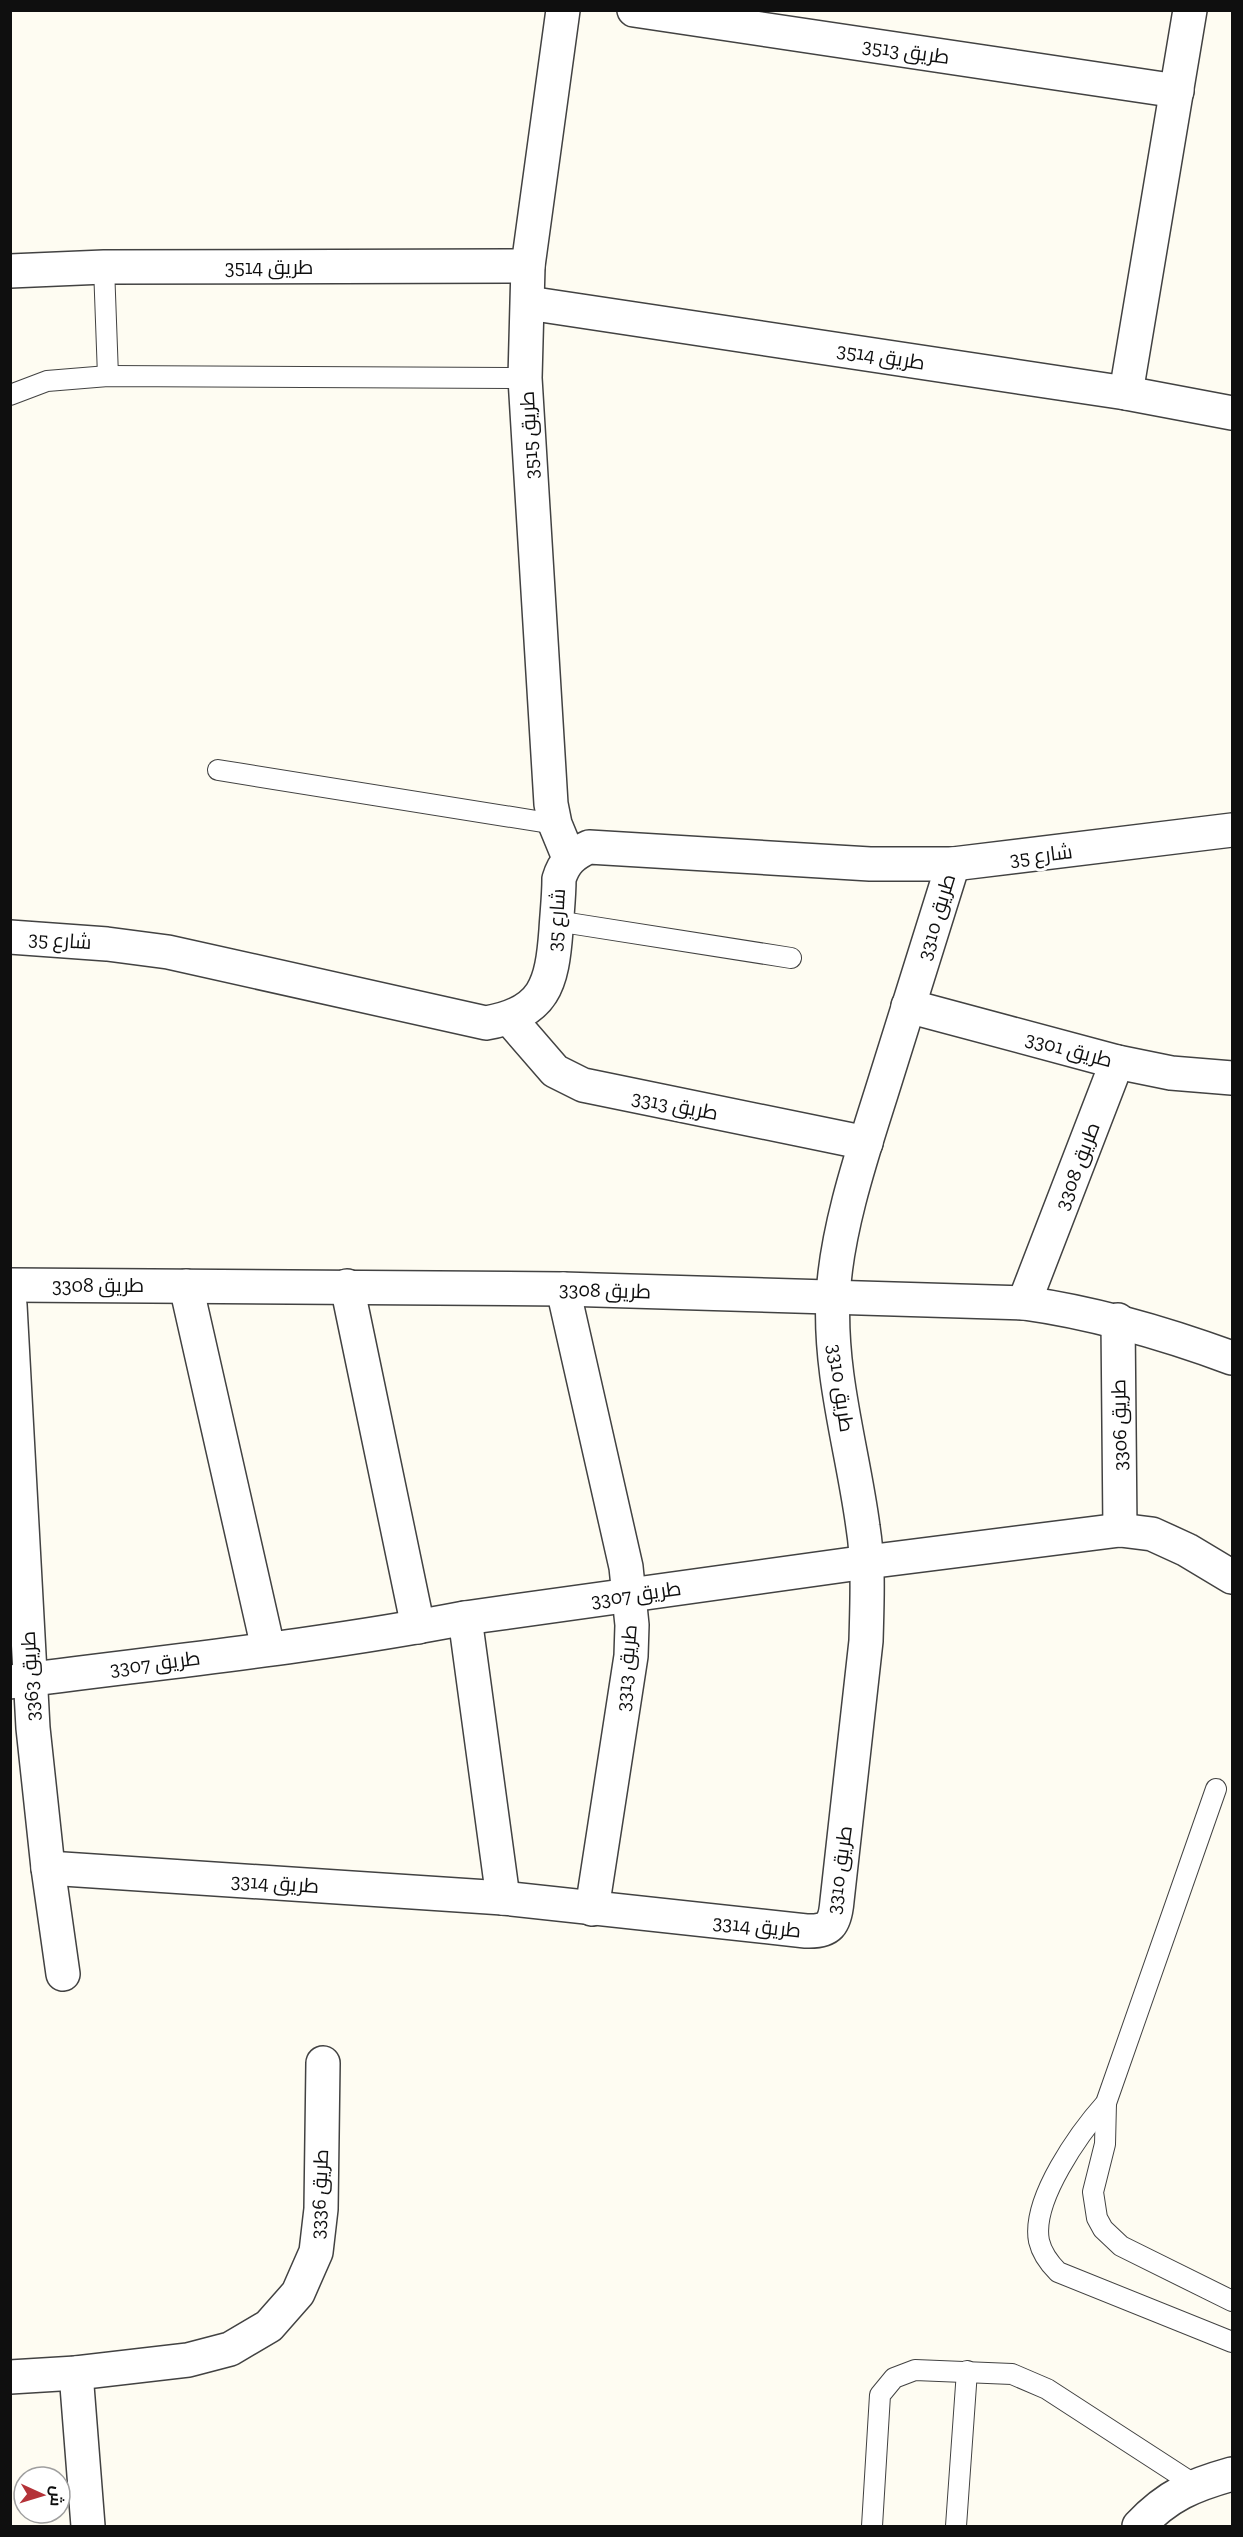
<svg xmlns="http://www.w3.org/2000/svg" width="1243" height="2537" font-family="'Zilla Slab',Cairo,serif">
  <style>
    .lines { fill: none; stroke-linecap: round; stroke-linejoin: round }
    .lane-casing { stroke: #424242; stroke-width: 22 }
    .street-casing { stroke: #424242; stroke-width: 36 }
    .lane { stroke: #fff; stroke-width: 20 }
    .street { stroke: #fff; stroke-width: 33 }
    .labels { text-anchor: middle; stroke-width: 6; stroke-linejoin: round; paint-order: stroke }
    .street-label { font-size: 20px; fill: #0f0f0f; stroke: #fff }
  </style>
  <rect width="100%" height="100%" fill="#fefcf2"/>
  <g class="lines">
    <defs>
      <g id="lane">
        <polyline points="104,267 108,376"/>
        <polyline points="10,395 47,381 108,376 525,378"/>
        <polyline points="218,770 555,824"/>
        <polyline points="556,921 791,958"/>
        <path d="M1216,1789L1106,2103C1080,2132 1031,2200 1039,2241C1042,2254 1049,2263 1058,2272L1232,2342"/>
        <polyline points="1106,2103 1105,2144 1093,2192 1097,2218 1103,2229 1121,2246 1232,2301"/>
        <polyline points="872,2526 880,2395 894,2378 915,2370 1012,2374 1047,2389 1195,2485"/>
        <polyline points="956,2526 967,2371"/>
      </g>
      <g id="street">
        <polyline points="563,10 528,266 525,378 551,804 555,824 569,858"/>
        <polyline points="634,10 1177,91"/>
        <polyline points="10,271 104,267 528,266"/>
        <polyline points="528,303 1126,393 1232,413"/>
        <polyline points="1126,393 1190,10"/>
        <path d="M10,937L107,944L168,952L486,1023C545,1013 552,984 556,930C557,913 559,896 559,879C564,862 573,854 589,847L870,864H953L1232,830"/>
        <polyline points="908,1006 1117,1062 1171,1073 1232,1078"/>
        <polyline points="510,1019 555,1071 583,1085 866,1143"/>
        <path d="M10,1285L563,1289L1024,1303C1096,1313 1164,1333 1232,1358"/>
        <polyline points="186,1286 268,1648"/>
        <polyline points="347,1286 418,1627"/>
        <polyline points="563,1289 626,1567 632,1625 631,1656 592,1909"/>
        <polyline points="1024,1303 1117,1062"/>
        <polyline points="10,1305 33,1728 48,1868 63,1974"/>
        <polyline points="1118,1320 1120,1530"/>
        <polyline points="465,1618 503,1898"/>
        <path d="M10,1682C162,1662 315,1647 465,1618L867,1562L1120,1530L1152,1534L1187,1550L1232,1577"/>
        <path d="M48,1868L503,1898L806,1931C830,1932 835,1924 837,1901L866,1641C867,1602 869,1565 863,1527C853,1451 829,1375 833,1297C836,1232 861,1157 881,1094C905,1017 929,941 953,864"/>
        <polyline points="76,2373 88,2526"/>
        <polyline points="10,2377 76,2373 188,2360 230,2349 269,2326 298,2293 316,2252 321,2209 323,2063"/>
        <path d="M1139,2526C1168,2495 1193,2485 1232,2474"/>
      </g>
    </defs>
    <use href="#lane" class="lane-casing"/>
    <use href="#street" class="street-casing"/>
    <use href="#lane" class="lane"/>
    <use href="#street" class="street"/>
  </g>
  <g class="labels">
    <g class="street-label">
      <text transform="translate(906 51) rotate(8)" y="7">طريق 3513</text>
      <text x="269" y="274">طريق 3514</text>
      <text transform="translate(881 356) rotate(9)" y="7">طريق 3514</text>
      <text transform="translate(529 435) rotate(-93)" y="7">طريق 3515</text>
      <text transform="translate(1041 855) rotate(-7)" y="7">شارع 35</text>
      <text transform="translate(936 917) rotate(-73)" y="7">طريق 3310</text>
      <text transform="translate(556 920) rotate(-86)" y="7">شارع 35</text>
      <text transform="translate(60 940) rotate(4)" y="7">شارع 35</text>
      <text transform="translate(1069 1049) rotate(15)" y="7">طريق 3301</text>
      <text transform="translate(675 1105) rotate(11)" y="7">طريق 3313</text>
      <text transform="translate(1077 1166) rotate(-69)" y="7">طريق 3308</text>
      <text x="98" y="1292">طريق 3308</text>
      <text transform="translate(605 1290) rotate(2)" y="7">طريق 3308</text>
      <text transform="translate(841 1388) rotate(82)" y="7">طريق 3310</text>
      <text transform="translate(1119 1425) rotate(-91)" y="7">طريق 3306</text>
      <text transform="translate(636 1594) rotate(-8)" y="7">طريق 3307</text>
      <text transform="translate(155 1663) rotate(-7)" y="7">طريق 3307</text>
      <text transform="translate(626 1668) rotate(-85)" y="7">طريق 3313</text>
      <text transform="translate(30 1676) rotate(-93)" y="7">طريق 3363</text>
      <text transform="translate(839 1870) rotate(-82)" y="7">طريق 3310</text>
      <text transform="translate(275 1883) rotate(4)" y="7">طريق 3314</text>
      <text transform="translate(757 1926) rotate(6)" y="7">طريق 3314</text>
      <text transform="translate(319 2194) rotate(-87)" y="7">طريق 3336</text>
    </g>
  </g>
  <rect width="1243" height="2537" fill="none" stroke="#0f0f0f" stroke-width="24"/>
  <g transform="translate(42 2495) rotate(94)"><circle r="28" fill="#ffffff" stroke="#9f9f9f" stroke-width="1.5"/>
  <path d="M0-4.5L10 22L0 15L-10 22Z" fill="#b43238"/>
  <text y="-9" font-size="16" font-weight="bold" text-anchor="middle" fill="#0f0f0f">ش</text>
  </g>
</svg>
